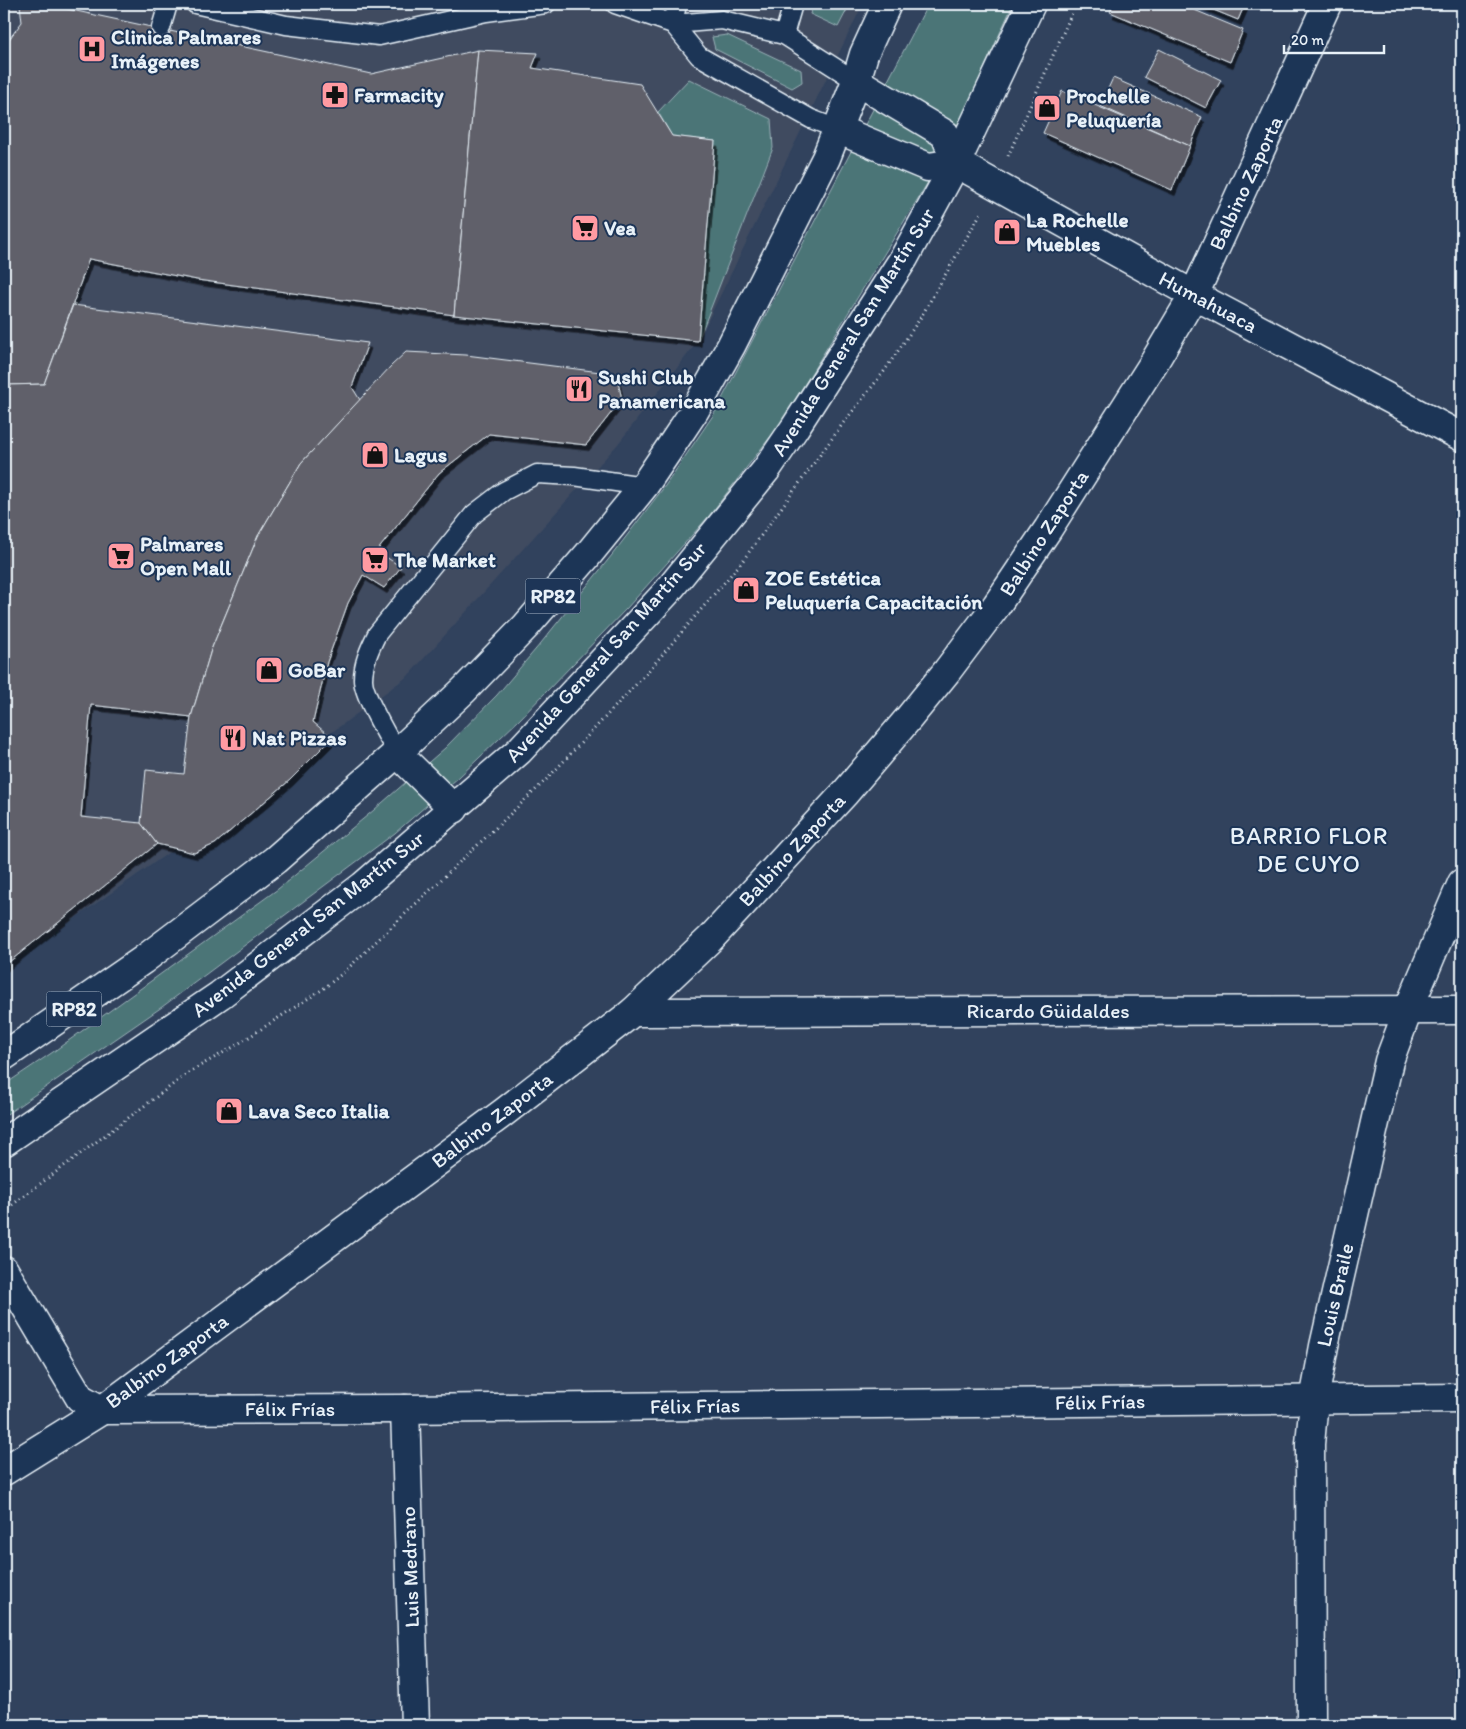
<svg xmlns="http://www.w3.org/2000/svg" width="1466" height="1729" font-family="Itim,sans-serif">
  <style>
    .built { fill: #3f4b61 }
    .green { fill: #4c7477; stroke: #9ab2b8 }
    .building { fill: #60616a; stroke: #e8f1f8; filter: url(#shadow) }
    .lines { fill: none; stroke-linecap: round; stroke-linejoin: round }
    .service-casing { stroke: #e8f1f8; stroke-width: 21 }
    .minor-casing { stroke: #e8f1f8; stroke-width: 31 }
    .primary-casing { stroke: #e8f1f8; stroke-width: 31 }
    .path { stroke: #e8f1f8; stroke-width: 3; stroke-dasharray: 1 4; stroke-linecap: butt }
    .service { stroke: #1d3557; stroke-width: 18 }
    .minor { stroke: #1d3557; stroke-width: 28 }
    .primary { stroke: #1d3557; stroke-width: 28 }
    .labels { text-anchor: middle; stroke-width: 4; stroke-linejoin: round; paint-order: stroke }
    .shield { fill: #1d3557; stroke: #abb9c8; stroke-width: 1 }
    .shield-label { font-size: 20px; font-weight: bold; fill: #e8f1f8 }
    .poi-label { font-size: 21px; font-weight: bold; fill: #e8f1f8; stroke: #1d3557; text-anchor: start }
    .street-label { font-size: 21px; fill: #e8f1f8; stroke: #1d3557 }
    .quarter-label { font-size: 24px; letter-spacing: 1px; fill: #e8f1f8; stroke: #1d3557 }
  </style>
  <defs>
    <filter id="shadow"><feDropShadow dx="3" dy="5.5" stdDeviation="0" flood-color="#0009"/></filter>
  </defs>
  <rect width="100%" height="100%" fill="#31425d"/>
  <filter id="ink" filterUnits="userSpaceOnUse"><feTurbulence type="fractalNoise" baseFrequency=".02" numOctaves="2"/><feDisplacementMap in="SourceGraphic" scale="10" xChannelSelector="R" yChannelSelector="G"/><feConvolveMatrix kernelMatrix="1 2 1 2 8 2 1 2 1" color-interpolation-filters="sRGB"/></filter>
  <g filter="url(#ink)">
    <polygon class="built" points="4,4 863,4 698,341 618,444 408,676 174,849 4,968"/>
    <g class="green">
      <polygon points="813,4 850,4 838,27 810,14"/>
      <polygon points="928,4 1013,4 947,151 781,423 709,516 627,608 519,720 459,777 395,833 162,1007 4,1116 4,1085 53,1052 278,889 374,810 445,748 497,695 541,643 612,555 665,486 714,414"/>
      <polygon points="727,35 801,70 802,82 792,88 715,49 712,37"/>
      <polygon points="689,79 771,119 773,148 698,341 715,141 672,136 658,112"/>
    </g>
    <g class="building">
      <polygon points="21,4 65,4 67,9 371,74 478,50 454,315 197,280 89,259 44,384 7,385 4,387 4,46 22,22 20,5"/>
      <polygon points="1114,4 1180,4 1243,30 1230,62 1110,12"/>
      <polygon points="1199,4 1245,4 1238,20"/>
      <polygon points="1159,49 1221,80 1206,108 1144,77"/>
      <polygon points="478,50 538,53 532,68 640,84 672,136 715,141 698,341 454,315"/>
      <polygon points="1113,78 1202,117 1190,146 1100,106"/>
      <polygon points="1062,91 1190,146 1172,190 1043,133"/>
      <polygon points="73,305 368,343 352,387 360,400 301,463 258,536 211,650 191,717 91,705 81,817 141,823 157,844 4,966 4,387 7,385 44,384"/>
      <polygon points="406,352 466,355 616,374 622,399 586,445 489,434 439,473 377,551 401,567 384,588 363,575 348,603 327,662 313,722 332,738 290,780 215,844 194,853 157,844 141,823 146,770 184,774 191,717 211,650 258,536 301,463 391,366"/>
    </g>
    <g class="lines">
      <defs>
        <g id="service">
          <polyline points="195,4 286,25 379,36 486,12 546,4"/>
          <polyline points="615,4 673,24 699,56 811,119 837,129"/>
          <polyline points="677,4 673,24 722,20 784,35 856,81"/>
          <polyline points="161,28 168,4"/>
          <polyline points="784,35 793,4"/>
          <path d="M397,753C388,737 363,695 363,679C363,663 370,648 377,634L474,514L504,491L537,474L574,476L644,486"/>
        </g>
        <g id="minor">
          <polyline points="856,81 945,134 956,163"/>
          <polyline points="837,129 928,167 956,163 1194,295 1462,437"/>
          <polyline points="633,1012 1462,1010"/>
          <polyline points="4,1270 80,1398 102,1410 405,1409 1462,1398"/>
          <polyline points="405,1409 415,1725"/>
          <polyline points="4,1471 102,1410 503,1113 633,1012 710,939 845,793 908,719 947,671 996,606 1048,529 1153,364 1194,295 1327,4"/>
          <polyline points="1311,1725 1310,1444 1314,1400 1324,1346 1389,1061 1408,1010 1462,883"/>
        </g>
        <g id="primary">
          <polyline points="397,753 454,809"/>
          <polyline points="4,1056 143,960 275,860 397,753 464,690 526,626 587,556 644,486 669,449 695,410 731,346 826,158 856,81 864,54 887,4"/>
          <polyline points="4,1142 220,995 363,886 519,751 667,592 766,470 794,429 904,258 956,163 1031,4"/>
        </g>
      </defs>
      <use href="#service" class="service-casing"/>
      <use href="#minor" class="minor-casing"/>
      <use href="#primary" class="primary-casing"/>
      <g class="path">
        <polyline points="4,14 11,4"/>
        <polyline points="1008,156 1076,4"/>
        <polyline points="4,1211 191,1071 235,1046 323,989 343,973 546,780 644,676 741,563 844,422 883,373 921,317 982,211"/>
      </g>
      <use href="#service" class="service"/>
      <use href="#minor" class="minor"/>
      <use href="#primary" class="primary"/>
    </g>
  </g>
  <defs>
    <symbol id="hospital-square" viewBox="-11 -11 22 22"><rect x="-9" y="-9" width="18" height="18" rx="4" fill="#ff9aa2" stroke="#1d3557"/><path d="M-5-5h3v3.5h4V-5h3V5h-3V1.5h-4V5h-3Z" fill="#111"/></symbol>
    <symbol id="pharmacy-square" viewBox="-11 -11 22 22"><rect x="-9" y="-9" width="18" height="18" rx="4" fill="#ff9aa2" stroke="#1d3557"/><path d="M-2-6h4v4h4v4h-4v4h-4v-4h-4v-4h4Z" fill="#111"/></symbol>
    <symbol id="shop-square" viewBox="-11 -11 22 22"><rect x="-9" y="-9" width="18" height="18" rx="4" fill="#ff9aa2" stroke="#1d3557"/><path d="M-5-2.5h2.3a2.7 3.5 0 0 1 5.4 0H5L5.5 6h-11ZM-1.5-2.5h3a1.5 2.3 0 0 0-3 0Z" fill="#111"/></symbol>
    <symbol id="supermarket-square" viewBox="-11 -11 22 22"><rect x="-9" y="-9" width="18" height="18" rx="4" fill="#ff9aa2" stroke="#1d3557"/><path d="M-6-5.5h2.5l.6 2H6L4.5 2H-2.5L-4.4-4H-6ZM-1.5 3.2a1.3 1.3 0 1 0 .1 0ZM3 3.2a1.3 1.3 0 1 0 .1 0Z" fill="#111"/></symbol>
    <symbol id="restaurant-square" viewBox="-11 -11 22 22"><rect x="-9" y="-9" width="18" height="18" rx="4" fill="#ff9aa2" stroke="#1d3557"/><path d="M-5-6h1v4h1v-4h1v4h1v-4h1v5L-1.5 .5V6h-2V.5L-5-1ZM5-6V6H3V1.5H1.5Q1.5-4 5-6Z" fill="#111"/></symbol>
  </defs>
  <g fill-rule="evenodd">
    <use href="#hospital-square" x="76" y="33" width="32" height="32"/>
    <use href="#pharmacy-square" x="319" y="79" width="32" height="32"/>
    <use href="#shop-square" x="1031" y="92" width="32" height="32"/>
    <use href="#supermarket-square" x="569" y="212" width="32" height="32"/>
    <use href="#shop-square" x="991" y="216" width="32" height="32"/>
    <use href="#restaurant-square" x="563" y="373" width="32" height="32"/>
    <use href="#shop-square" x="359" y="439" width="32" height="32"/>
    <use href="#supermarket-square" x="105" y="540" width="32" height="32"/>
    <use href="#supermarket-square" x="359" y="544" width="32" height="32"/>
    <use href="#shop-square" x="730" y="574" width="32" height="32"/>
    <use href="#shop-square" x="253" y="654" width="32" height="32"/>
    <use href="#restaurant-square" x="217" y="722" width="32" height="32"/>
    <use href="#shop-square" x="213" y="1095" width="32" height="32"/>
  </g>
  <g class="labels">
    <g class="shield">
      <rect x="525.5" y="578.5" width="55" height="35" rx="4"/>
      <rect x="46.5" y="991.5" width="55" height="35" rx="4"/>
    </g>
    <g class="shield-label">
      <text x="553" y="603">RP82</text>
      <text x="74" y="1016">RP82</text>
    </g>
    <g class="poi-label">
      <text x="111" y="44">Clinica Palmares<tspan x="111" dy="24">Imágenes</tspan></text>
      <text x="354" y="102">Farmacity</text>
      <text x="1066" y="103">Prochelle<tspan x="1066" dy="24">Peluquería</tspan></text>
      <text x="1026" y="227">La Rochelle<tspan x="1026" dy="24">Muebles</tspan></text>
      <text x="604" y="235">Vea</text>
      <text x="598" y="384">Sushi Club<tspan x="598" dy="24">Panamericana</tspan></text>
      <text x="394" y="462">Lagus</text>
      <text x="140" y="551">Palmares<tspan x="140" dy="24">Open Mall</tspan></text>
      <text x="394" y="567">The Market</text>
      <text x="765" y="585">ZOE Estética<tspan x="765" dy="24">Peluquería Capacitación</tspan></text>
      <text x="288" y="677">GoBar</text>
      <text x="252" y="745">Nat Pizzas</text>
      <text x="248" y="1118">Lava Seco Italia</text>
    </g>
    <g class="street-label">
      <text transform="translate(1246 183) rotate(-65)" y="7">Balbino Zaporta</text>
      <text transform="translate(1208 302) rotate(28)" y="7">Humahuaca</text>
      <text transform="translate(853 332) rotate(-58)" y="7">Avenida General San Martín Sur</text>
      <text transform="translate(1044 533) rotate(-57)" y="7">Balbino Zaporta</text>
      <text transform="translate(606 652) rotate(-48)" y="7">Avenida General San Martín Sur</text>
      <text transform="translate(792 850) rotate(-47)" y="7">Balbino Zaporta</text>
      <text transform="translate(308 924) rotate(-38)" y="7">Avenida General San Martín Sur</text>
      <text x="1048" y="1018">Ricardo Güidaldes</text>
      <text transform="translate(492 1120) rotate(-37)" y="7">Balbino Zaporta</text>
      <text transform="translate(1335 1295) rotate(-77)" y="7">Louis Braile</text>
      <text transform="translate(167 1361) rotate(-36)" y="7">Balbino Zaporta</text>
      <text transform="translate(1100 1402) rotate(-1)" y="7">Félix Frías</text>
      <text transform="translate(695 1406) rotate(-1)" y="7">Félix Frías</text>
      <text x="290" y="1416">Félix Frías</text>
      <text transform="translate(410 1567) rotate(-92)" y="7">Luis Medrano</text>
    </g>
    <g class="quarter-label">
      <text x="1309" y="844">BARRIO FLOR<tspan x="1309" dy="28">DE CUYO</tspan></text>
    </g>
  </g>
  <rect width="1466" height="1729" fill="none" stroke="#1d3557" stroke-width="20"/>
  <rect x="10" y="10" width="1446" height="1709" fill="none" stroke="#e8f1f8" stroke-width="2" filter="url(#ink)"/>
  <path d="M1284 45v8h100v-8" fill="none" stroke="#e8f1f8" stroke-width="2.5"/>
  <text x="1291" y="45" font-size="15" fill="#e8f1f8" stroke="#1d3557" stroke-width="4" paint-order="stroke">20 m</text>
</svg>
